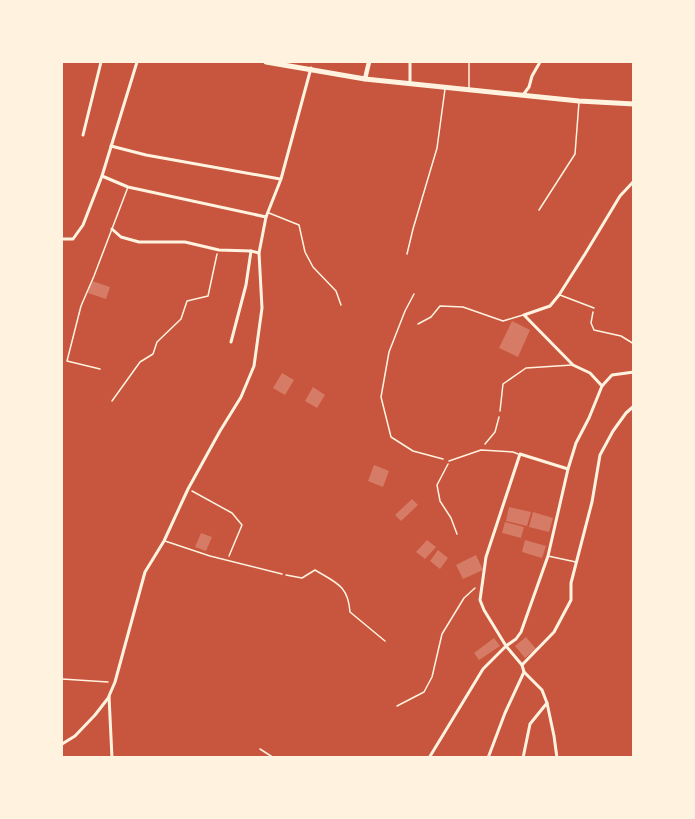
<svg xmlns="http://www.w3.org/2000/svg" width="695" height="819" font-family="Lora,serif">
  <style>
    .building { fill: #d67c66 }
    .lines { fill: none; stroke-linecap: round; stroke-linejoin: round }
    .path { stroke: #fff3e0; stroke-width: 1.5 }
    .service { stroke: #fff3e0; stroke-width: 1.5 }
    .minor { stroke: #fff3e0; stroke-width: 3 }
    .tertiary { stroke: #fff3e0; stroke-width: 4.5 }
    .primary { stroke: #fff3e0; stroke-width: 5 }
  </style>
  <rect width="100%" height="100%" fill="#c8553d"/>
  <g class="building">
    <polygon points="92,281 110,287 106,299 88,293"/>
    <polygon points="512,321 530,330 518,357 499,348"/>
    <polygon points="282,373 294,380 285,395 273,388"/>
    <polygon points="313,387 325,395 317,408 305,401"/>
    <polygon points="374,465 389,471 383,487 368,481"/>
    <polygon points="412,499 418,505 401,521 395,515"/>
    <polygon points="509,507 531,512 527,526 506,521"/>
    <polygon points="533,512 553,518 549,532 529,527"/>
    <polygon points="505,522 524,527 521,538 502,533"/>
    <polygon points="201,533 212,537 206,551 195,547"/>
    <polygon points="427,540 436,547 425,559 416,552"/>
    <polygon points="525,540 546,546 542,558 522,552"/>
    <polygon points="438,550 448,558 440,569 430,561"/>
    <polygon points="476,555 483,570 463,579 456,565"/>
    <polygon points="526,637 536,649 525,658 515,646"/>
    <polygon points="494,638 500,646 479,660 474,653"/>
  </g>
  <g class="lines">
    <g class="path">
      <polyline points="414,294 405,311 389,352 381,397 391,437 413,451 443,459"/>
      <polyline points="593,312 591,323 594,330 621,336 634,344"/>
      <polyline points="112,401 140,362 153,354 157,342 181,319 187,301 208,296 217,254"/>
      <polyline points="485,444 495,432 499,417"/>
      <polyline points="448,464 437,485 440,501 451,518 457,534"/>
      <polyline points="192,491 232,513 242,525 229,556"/>
      <path d="M286,575L302,578L315,570C336,583 348,585 350,612L385,641"/>
      <polyline points="62,679 108,682"/>
      <polyline points="397,706 424,692 432,677 442,634 464,598 475,588"/>
      <polyline points="260,749 274,758"/>
    </g>
    <g class="service">
      <polyline points="469,88 469,62"/>
      <polyline points="539,210 575,154 579,102"/>
      <polyline points="269,213 299,225 305,252 313,267 336,291 341,305"/>
      <polyline points="407,254 413,229 437,148 445,89"/>
      <polyline points="560,295 594,308"/>
      <polyline points="418,324 431,317 440,306 463,307 503,321 523,315"/>
      <polyline points="100,369 67,361 81,306 94,276 128,187"/>
      <polyline points="500,411 503,384 526,368 572,365"/>
      <polyline points="449,461 481,450 513,452 518,454"/>
      <polyline points="165,541 210,556 282,574"/>
      <polyline points="548,556 576,562"/>
    </g>
    <g class="minor">
      <polyline points="410,62 410,84"/>
      <polyline points="523,95 529,87 532,76 540,62"/>
      <polyline points="83,135 101,62"/>
      <polyline points="111,146 146,155 280,179"/>
      <polyline points="102,176 128,187 266,217"/>
      <polyline points="634,181 620,196 585,254 559,295 550,306 524,315 573,365 590,373 602,386 612,375 634,372"/>
      <polyline points="112,229 121,237 139,242 185,242 219,250 251,251 259,253"/>
      <polyline points="62,239 73,239 83,225 102,176 137,62"/>
      <polyline points="231,342 246,285 251,251"/>
      <polyline points="568,469 520,454 486,557 480,600 484,610 506,646 516,639 521,632 548,556 568,469 576,443 589,418 602,386"/>
      <polyline points="522,665 554,632 571,600 571,583 592,502 600,455 613,431 626,413 634,406"/>
      <polyline points="62,744 75,736 95,715 109,697"/>
      <polyline points="112,758 109,696 115,682 145,572 164,541 188,489 220,431 241,397 254,366 262,308 259,253 266,217 281,179 311,68"/>
      <polyline points="429,758 483,669 506,646 522,665 524,672 542,690 547,703 554,736 557,758"/>
      <polyline points="488,758 505,713 524,672"/>
      <polyline points="523,758 530,724 547,703"/>
    </g>
    <polyline class="tertiary" points="365,79 369,62"/>
    <polyline class="primary" points="266,62 365,79 579,101 634,104"/>
  </g>
  <rect width="695" height="819" fill="none" stroke="#fff3e0" stroke-width="126"/>
</svg>
